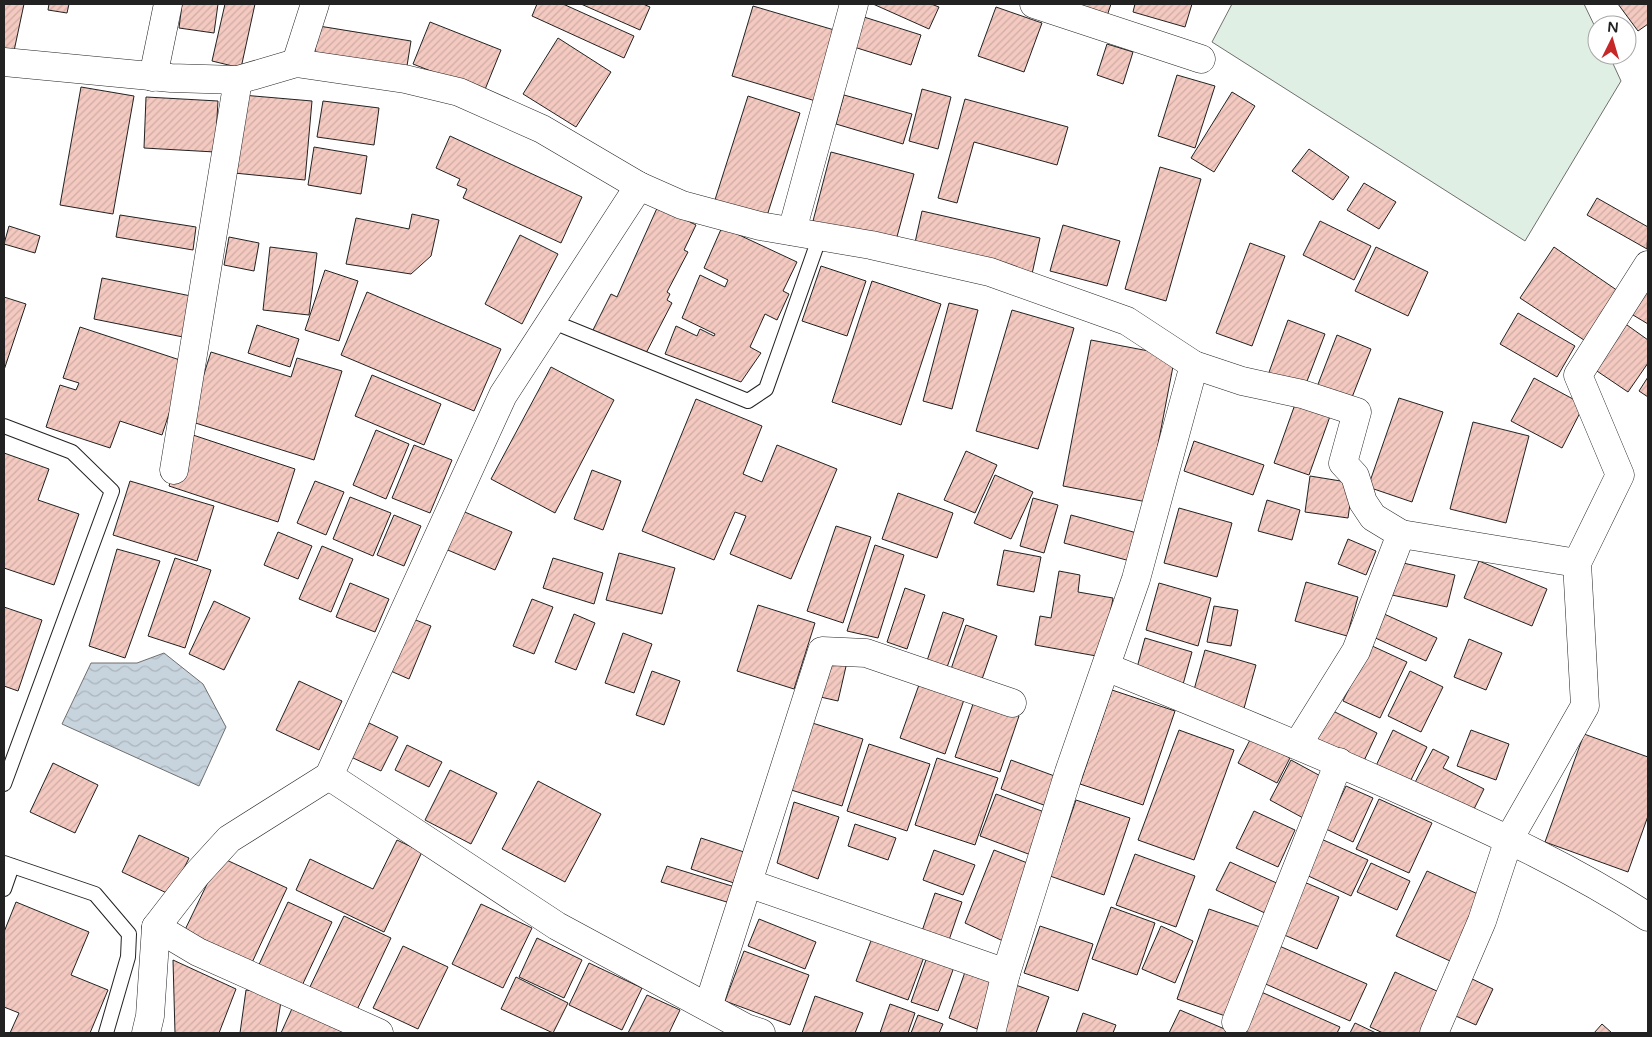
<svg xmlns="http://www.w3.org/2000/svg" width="1652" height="1037" font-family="'Varela Round',sans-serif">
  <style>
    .park { fill: #e0efe3; stroke: #6f6f6f }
    .water { fill: url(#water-waves); stroke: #6f6f6f }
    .building { fill: url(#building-hatch); stroke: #222 }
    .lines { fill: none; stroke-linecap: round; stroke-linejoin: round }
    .lane-casing { stroke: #222; stroke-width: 16 }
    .street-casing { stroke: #222; stroke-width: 29 }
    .lane { stroke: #fff; stroke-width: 14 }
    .street { stroke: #fff; stroke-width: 28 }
  </style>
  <defs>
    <pattern id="water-waves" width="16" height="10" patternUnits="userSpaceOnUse" patternTransform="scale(1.25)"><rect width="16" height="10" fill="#c7d3dd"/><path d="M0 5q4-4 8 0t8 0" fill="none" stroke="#abb5bd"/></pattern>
    <pattern id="building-hatch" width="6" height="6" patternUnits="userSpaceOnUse" patternTransform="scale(1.25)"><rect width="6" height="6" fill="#f3c9c0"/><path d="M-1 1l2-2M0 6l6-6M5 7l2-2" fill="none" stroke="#d0aca5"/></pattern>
  </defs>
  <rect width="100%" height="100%" fill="#fff"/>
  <polygon class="park" points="1232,4 1584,4 1597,31 1597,55 1609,55 1621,81 1525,241 1212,42"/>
  <polygon class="water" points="164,653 203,684 226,727 199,786 62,724 91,663 137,663"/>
  <g class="building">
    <polygon points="4,4 24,4 14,51 4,49"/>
    <polygon points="49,4 69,4 67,13 48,10"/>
    <polygon points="182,4 218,4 214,33 179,28"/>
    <polygon points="225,4 255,4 241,68 212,61"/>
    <polygon points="537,4 563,4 634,36 624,58 532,16"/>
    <polygon points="581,4 643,4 650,7 640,30"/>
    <polygon points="873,4 931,4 939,7 929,29"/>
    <polygon points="1072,4 1111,4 1107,16"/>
    <polygon points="1135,4 1192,4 1185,27 1133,12"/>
    <polygon points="1618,4 1648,4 1648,24 1638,31"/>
    <polygon points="753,6 841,32 819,102 732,76"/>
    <polygon points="996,7 1042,23 1024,72 978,56"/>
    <polygon points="864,17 921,35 911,65 854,47"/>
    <polygon points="430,22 501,50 484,92 413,64"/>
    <polygon points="319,26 411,41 406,72 314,57"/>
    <polygon points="558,38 611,72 576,127 523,94"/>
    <polygon points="1107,44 1133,52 1123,84 1097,75"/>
    <polygon points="1177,75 1215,86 1195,148 1158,136"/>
    <polygon points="81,87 134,96 113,214 60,205"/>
    <polygon points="922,89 951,97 938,149 909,141"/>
    <polygon points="1232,92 1255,106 1214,172 1191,158"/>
    <polygon points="242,95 312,101 305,180 234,173"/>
    <polygon points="844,95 912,114 903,144 836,124"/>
    <polygon points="748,96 800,113 765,222 713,206"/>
    <polygon points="146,97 218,101 215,152 144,148"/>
    <polygon points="965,99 1068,127 1057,165 974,142 957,203 938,198"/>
    <polygon points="323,101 379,108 374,145 317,137"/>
    <polygon points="450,136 582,197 561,243 463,198 467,189 457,185 460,179 436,168"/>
    <polygon points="314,147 367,156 361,194 308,185"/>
    <polygon points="1309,149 1349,177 1333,200 1292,171"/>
    <polygon points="831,152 914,174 895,244 813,221"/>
    <polygon points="1160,167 1201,179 1166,301 1125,289"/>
    <polygon points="1364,183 1396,202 1379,229 1347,210"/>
    <polygon points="1597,198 1648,227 1647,249 1587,215"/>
    <polygon points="658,206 696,225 684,250 688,252 667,292 670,294 667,300 672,303 644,357 592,332 611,294 617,297"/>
    <polygon points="922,211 1040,238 1032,274 914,247"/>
    <polygon points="412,214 439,220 431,256 411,274 346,264 356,218 409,229"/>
    <polygon points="120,215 196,227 193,250 116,237"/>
    <polygon points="1320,221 1371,246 1354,280 1303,255"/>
    <polygon points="1063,225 1120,241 1107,286 1050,271"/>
    <polygon points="9,226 40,236 35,253 4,244"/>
    <polygon points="722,227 797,262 783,291 789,294 777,320 765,314 750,347 761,353 741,382 665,354 676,326 697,336 700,329 714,336 715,334 682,318 700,275 725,287 728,280 704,268"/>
    <polygon points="520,235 558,254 522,324 485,304"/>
    <polygon points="229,237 259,243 254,271 224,265"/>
    <polygon points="1250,243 1285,256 1252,346 1216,333"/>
    <polygon points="270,247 317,253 309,315 263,310"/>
    <polygon points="1376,247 1428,272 1408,316 1355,291"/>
    <polygon points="1554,247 1621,293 1587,342 1520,298"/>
    <polygon points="821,266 866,281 847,336 802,321"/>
    <polygon points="325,270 358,281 339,341 305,330"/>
    <polygon points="1648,277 1648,324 1628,312"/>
    <polygon points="102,278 191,296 183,337 94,319"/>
    <polygon points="872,281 941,304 901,425 832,402"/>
    <polygon points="367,292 501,349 474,411 341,355"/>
    <polygon points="4,297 26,304 4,370"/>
    <polygon points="949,303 978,310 952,409 923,401"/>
    <polygon points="1012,310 1074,328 1038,449 976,431"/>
    <polygon points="1518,313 1575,346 1557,377 1500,344"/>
    <polygon points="1288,320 1325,334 1304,389 1268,375"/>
    <polygon points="1620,320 1648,340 1648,363 1628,392 1588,365"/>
    <polygon points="257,325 299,339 290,367 248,353"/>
    <polygon points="80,327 186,362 162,435 120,421 110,448 46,427 60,385 76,390 79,383 63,378"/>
    <polygon points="1337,335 1371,349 1349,405 1315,392"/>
    <polygon points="1091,340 1175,356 1147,502 1063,486"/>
    <polygon points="211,352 291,377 297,358 342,371 314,460 189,421"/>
    <polygon points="551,367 614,400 555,513 491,479"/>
    <polygon points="372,375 441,404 424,445 355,416"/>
    <polygon points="1648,377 1648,397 1639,391"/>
    <polygon points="1534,378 1584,405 1562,448 1511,421"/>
    <polygon points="1298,396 1333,408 1309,475 1274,463"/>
    <polygon points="1399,398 1443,412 1412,502 1368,487"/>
    <polygon points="696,399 762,426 743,474 762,482 777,445 837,469 791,579 730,554 746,516 735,512 714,560 642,531"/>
    <polygon points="1473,422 1529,436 1506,523 1450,509"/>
    <polygon points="376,430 409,444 386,499 353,485"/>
    <polygon points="187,433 295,469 278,522 169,486"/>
    <polygon points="1194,441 1264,465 1253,495 1184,471"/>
    <polygon points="414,445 452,460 430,513 392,498"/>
    <polygon points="966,451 997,465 975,513 944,500"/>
    <polygon points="4,453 49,469 38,500 79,514 54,585 4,568"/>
    <polygon points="592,470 621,481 603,530 574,519"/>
    <polygon points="995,475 1033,492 1011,539 974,523"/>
    <polygon points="1310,476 1353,483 1348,518 1305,512"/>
    <polygon points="130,481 214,506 197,561 113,535"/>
    <polygon points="315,481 344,492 326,535 297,523"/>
    <polygon points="898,493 953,513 937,558 882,539"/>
    <polygon points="350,497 391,513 373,556 333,539"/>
    <polygon points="1033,498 1058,505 1044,553 1020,546"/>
    <polygon points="1267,500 1300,510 1292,540 1258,531"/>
    <polygon points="1179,508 1232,523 1217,577 1164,563"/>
    <polygon points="460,510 512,532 495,570 443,548"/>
    <polygon points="394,515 421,526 404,566 377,555"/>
    <polygon points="1071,515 1137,533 1130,561 1064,543"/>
    <polygon points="836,526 871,537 843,623 807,611"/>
    <polygon points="278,532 312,546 298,579 264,565"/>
    <polygon points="1348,539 1376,551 1366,575 1338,564"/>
    <polygon points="875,545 904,555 878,638 847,631"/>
    <polygon points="322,546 353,559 331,612 299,599"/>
    <polygon points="117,549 160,561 125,658 89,646"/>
    <polygon points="1004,550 1041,557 1034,592 997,585"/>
    <polygon points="619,553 675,568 662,614 606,600"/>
    <polygon points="175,558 211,570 185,648 148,636"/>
    <polygon points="553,558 603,573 594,604 543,588"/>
    <polygon points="1479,561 1547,589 1532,626 1464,598"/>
    <polygon points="1399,562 1455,575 1447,607 1392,595"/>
    <polygon points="1059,571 1080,575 1078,592 1113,598 1102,657 1035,645 1040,616 1051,618"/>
    <polygon points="1306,582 1358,597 1347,636 1295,621"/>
    <polygon points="350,583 389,599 375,632 336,617"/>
    <polygon points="1159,583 1211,598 1198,646 1146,630"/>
    <polygon points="905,588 925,595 907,649 887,642"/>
    <polygon points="532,599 553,607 534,654 513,646"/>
    <polygon points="214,601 250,618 224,670 189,654"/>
    <polygon points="758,605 815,623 794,689 737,671"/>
    <polygon points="1214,606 1238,610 1231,646 1207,642"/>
    <polygon points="4,607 42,620 18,691 4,686"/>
    <polygon points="943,612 964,619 945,673 925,667"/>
    <polygon points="1382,613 1437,638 1426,661 1371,636"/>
    <polygon points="574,614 595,623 576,670 555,662"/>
    <polygon points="408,617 431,626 409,679 386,669"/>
    <polygon points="966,625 997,636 980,685 949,675"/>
    <polygon points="623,633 652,644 634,693 605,683"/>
    <polygon points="1145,638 1192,652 1182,688 1135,675"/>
    <polygon points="1469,639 1502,653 1486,690 1454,677"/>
    <polygon points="1370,645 1407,662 1380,718 1343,701"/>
    <polygon points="1205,650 1256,665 1243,712 1192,697"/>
    <polygon points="825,656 847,662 838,701 816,696"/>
    <polygon points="652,671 680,681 664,725 636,715"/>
    <polygon points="1410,671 1443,687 1421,732 1388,716"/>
    <polygon points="299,681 342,701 319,750 276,730"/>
    <polygon points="920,682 965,697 945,754 900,738"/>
    <polygon points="1112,690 1175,711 1143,805 1080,784"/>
    <polygon points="974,701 1019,716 1000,772 955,757"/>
    <polygon points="1327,708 1377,733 1362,765 1311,741"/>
    <polygon points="806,721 863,739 842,806 785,788"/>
    <polygon points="369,723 398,737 381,771 351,757"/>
    <polygon points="1179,730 1234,750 1194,860 1138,840"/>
    <polygon points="1393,730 1427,747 1408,786 1374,770"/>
    <polygon points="1471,730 1509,744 1496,780 1457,766"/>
    <polygon points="1584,734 1648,757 1648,816 1628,872 1545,842"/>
    <polygon points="1251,738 1290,758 1277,783 1238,763"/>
    <polygon points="869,744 930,764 907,831 847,811"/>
    <polygon points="407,745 442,762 429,787 395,770"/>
    <polygon points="1433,749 1449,757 1443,768 1484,789 1471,815 1413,786"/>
    <polygon points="937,758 998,778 975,845 915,825"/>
    <polygon points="1011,760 1060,778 1049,807 1001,789"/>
    <polygon points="1291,760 1326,779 1305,819 1270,800"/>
    <polygon points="53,763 98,785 75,833 30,812"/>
    <polygon points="450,770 497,793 471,844 425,820"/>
    <polygon points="538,781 601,814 565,882 502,849"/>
    <polygon points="1346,786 1373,798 1353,842 1326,829"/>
    <polygon points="996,794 1047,813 1031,855 980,836"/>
    <polygon points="1379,799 1432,823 1409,873 1356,849"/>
    <polygon points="1076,800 1130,818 1104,895 1050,876"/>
    <polygon points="794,802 839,817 818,879 777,863"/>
    <polygon points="1254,811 1295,830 1278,867 1236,848"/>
    <polygon points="855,824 896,838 888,860 848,846"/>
    <polygon points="139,835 189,858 171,895 122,872"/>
    <polygon points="701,838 747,853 737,884 691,869"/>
    <polygon points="1319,838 1368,860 1351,896 1302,873"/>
    <polygon points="397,840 422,852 384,932 296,890 310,859 373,889"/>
    <polygon points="934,850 975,865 963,895 923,880"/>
    <polygon points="994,850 1030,864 1003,941 965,923"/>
    <polygon points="1135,854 1195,876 1176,927 1116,905"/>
    <polygon points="220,857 287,888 249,969 182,936"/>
    <polygon points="1230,862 1281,885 1267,914 1216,890"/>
    <polygon points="1371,863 1410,881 1397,910 1357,892"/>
    <polygon points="667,866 735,887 730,903 661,882"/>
    <polygon points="1427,871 1480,895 1450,961 1396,936"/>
    <polygon points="1304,882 1339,897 1317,949 1282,934"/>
    <polygon points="935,893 962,902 948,943 921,934"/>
    <polygon points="16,902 89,932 71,975 108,990 90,1033 10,1033 19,1013 4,1007 4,932"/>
    <polygon points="288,902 332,922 299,992 256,971"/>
    <polygon points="481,904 532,928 503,988 452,964"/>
    <polygon points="1111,907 1155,923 1137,975 1092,959"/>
    <polygon points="1209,909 1263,928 1231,1018 1177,999"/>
    <polygon points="344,916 391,938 355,1014 308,991"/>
    <polygon points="759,919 816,942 805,969 748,946"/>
    <polygon points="1040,926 1093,944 1078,991 1024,973"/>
    <polygon points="1161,926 1193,941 1175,983 1142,969"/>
    <polygon points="537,938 582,960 564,998 519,977"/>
    <polygon points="872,938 924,957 908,1000 856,981"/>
    <polygon points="1277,945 1367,984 1350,1021 1261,982"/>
    <polygon points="403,946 448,967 418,1029 373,1008"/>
    <polygon points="744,951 809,975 790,1025 725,1001"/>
    <polygon points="927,957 954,967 938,1011 911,1002"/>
    <polygon points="173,960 236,989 219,1033 175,1033"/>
    <polygon points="589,963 642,988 622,1030 569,1005"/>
    <polygon points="965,972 993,983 977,1029 949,1018"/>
    <polygon points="1395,972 1439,992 1420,1033 1383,1033 1370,1027"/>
    <polygon points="1466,976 1493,989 1476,1025 1449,1013"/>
    <polygon points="516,977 568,1003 553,1033 501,1009"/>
    <polygon points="1013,984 1049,997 1036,1033 995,1033"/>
    <polygon points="246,990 282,995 276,1033 240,1033"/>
    <polygon points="1259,991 1340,1027 1337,1033 1250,1033 1242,1030"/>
    <polygon points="647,995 680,1010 669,1033 628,1033"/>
    <polygon points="815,996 863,1013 855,1033 802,1033"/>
    <polygon points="295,1002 364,1033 281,1033"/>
    <polygon points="890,1004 915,1013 908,1033 880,1033"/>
    <polygon points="1180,1010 1234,1033 1169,1033"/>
    <polygon points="1083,1013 1116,1025 1113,1033 1076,1033"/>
    <polygon points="918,1015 943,1024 939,1033 911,1033"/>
    <polygon points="1355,1023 1376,1033 1350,1033"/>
    <polygon points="1602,1024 1612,1033 1594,1033"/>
  </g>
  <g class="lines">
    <defs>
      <g id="lane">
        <polyline points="551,321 748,401 766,389 820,236"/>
        <polyline points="4,426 72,452 112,491 4,784"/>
        <polyline points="4,863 95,894 129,934 128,957 106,1033"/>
        <polyline points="4,889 12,866"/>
      </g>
      <g id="street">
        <polyline points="1034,4 1201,59"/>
        <polyline points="4,62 171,78 238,80 296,63 405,79 459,92 542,129 639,186 682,205 760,226 871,245 990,272 1127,321 1194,365 1242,381 1302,394 1357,412 1343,463 1355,476 1363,502 1373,517 1401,534 1356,651 1298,744"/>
        <polyline points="296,63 315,4"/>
        <polyline points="153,77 168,4"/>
        <polyline points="639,186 503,395 329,776 557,926 746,1028 761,1033"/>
        <polyline points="792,231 854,4"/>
        <polyline points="174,470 238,80"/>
        <polyline points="1401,534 1577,563"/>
        <path d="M1106,667C1211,709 1316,752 1420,799C1498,834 1576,870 1648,917"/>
        <polyline points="748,883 1006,973"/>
        <polyline points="156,927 198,952 379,1033"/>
        <polyline points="708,1007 822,651 866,653 1012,703"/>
        <polyline points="1236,1022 1339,762"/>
        <polyline points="146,1033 150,1016 156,927 197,874 229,839 329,776"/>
        <polyline points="991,1033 1006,973 1069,772 1136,579 1194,365"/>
        <polyline points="1434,1033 1482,921 1509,839 1585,706 1577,563 1620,475 1578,375 1648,265"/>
      </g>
    </defs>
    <use href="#lane" class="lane-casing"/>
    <use href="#street" class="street-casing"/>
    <use href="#lane" class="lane"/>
    <use href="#street" class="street"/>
  </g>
  <rect width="1652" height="1037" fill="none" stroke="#222222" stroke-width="10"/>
  <g transform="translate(1612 40) rotate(5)"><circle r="24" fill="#ffffff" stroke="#a7a7a7"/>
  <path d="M0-4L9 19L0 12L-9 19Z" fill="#c62828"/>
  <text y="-8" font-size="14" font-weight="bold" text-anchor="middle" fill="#222222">N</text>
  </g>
</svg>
